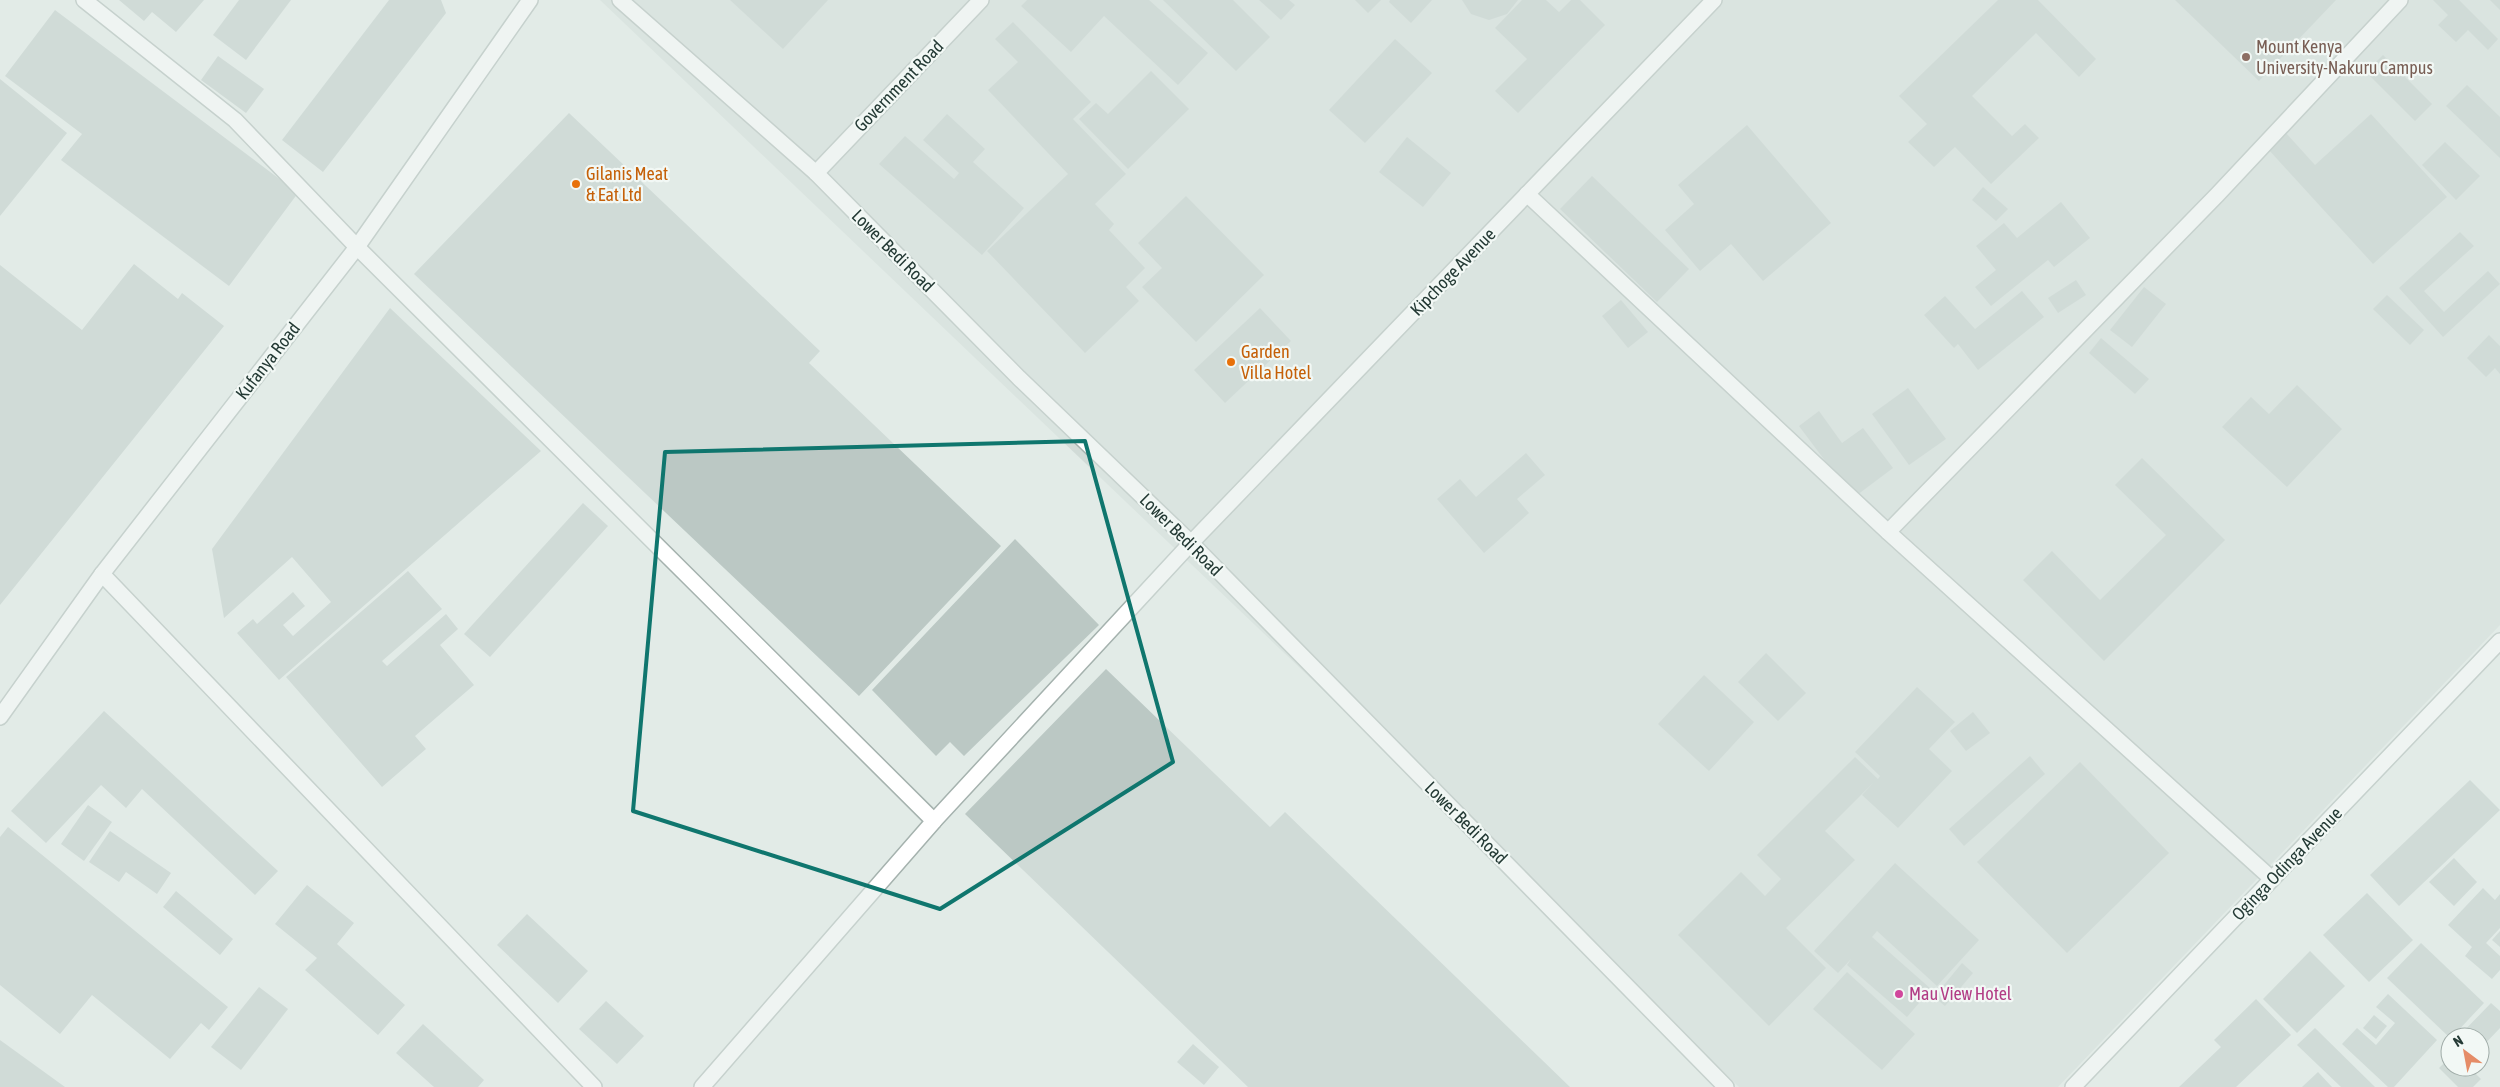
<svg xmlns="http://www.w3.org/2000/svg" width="2500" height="1087" font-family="'Asap Condensed',sans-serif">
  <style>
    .built { fill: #d1dbd7 }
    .building { fill: #bbc8c4 }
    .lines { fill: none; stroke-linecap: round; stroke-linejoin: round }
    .service-casing { stroke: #a5b2ae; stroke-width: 18 }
    .minor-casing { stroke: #a5b2ae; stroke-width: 18 }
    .service { stroke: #fff; stroke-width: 15 }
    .minor { stroke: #fff; stroke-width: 15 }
    .marked { fill: none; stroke: #0f766e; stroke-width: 4; stroke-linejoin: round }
    .education-dot { fill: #8d6e63; stroke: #f2f8f5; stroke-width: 2 }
    .food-dot { fill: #e8710a; stroke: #f2f8f5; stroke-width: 2 }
    .hotel-dot { fill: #d1479c; stroke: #f2f8f5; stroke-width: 2 }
    .labels { text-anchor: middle; stroke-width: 4.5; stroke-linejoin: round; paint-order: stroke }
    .education-label { font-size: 18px; fill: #785e54; stroke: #f2f8f5; text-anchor: start }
    .street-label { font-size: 18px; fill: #243a35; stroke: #f2f8f5 }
    .food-label { font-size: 18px; fill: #c56008; stroke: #f2f8f5; text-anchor: start }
    .hotel-label { font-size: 18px; fill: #b23c85; stroke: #f2f8f5; text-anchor: start }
  </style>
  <rect width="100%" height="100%" fill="#e2ebe7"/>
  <polygon class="built" points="600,0 2500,0 2500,625 2058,1087 1739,1087"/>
  <g class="building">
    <polygon points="119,0 204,0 176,32 152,12 144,21"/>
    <polygon points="239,0 291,0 246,60 213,35"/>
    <polygon points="389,0 441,0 446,13 323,172 282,140"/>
    <polygon points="730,0 828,0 783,49"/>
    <polygon points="1027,0 1149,0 1208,53 1178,85 1104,16 1071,52 1021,6"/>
    <polygon points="1163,0 1233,0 1270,37 1236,71"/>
    <polygon points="1259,0 1289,0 1295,5 1281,20"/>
    <polygon points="1355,0 1381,0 1368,13"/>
    <polygon points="1390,0 1432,0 1411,23 1389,2"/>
    <polygon points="1462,0 1518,0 1507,14 1489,20 1471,14"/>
    <polygon points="1522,0 1546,0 1559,12 1571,0 1580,0 1605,25 1518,113 1495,91 1527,59 1495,28"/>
    <polygon points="1998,0 2038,0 2096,59 2079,77 2036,33 1972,96 2012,136 2025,124 2039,138 1991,184 1955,147 1934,167 1908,142 1927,124 1899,96"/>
    <polygon points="2175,0 2336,0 2259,81"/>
    <polygon points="2433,0 2459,0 2498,39 2488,50 2468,30 2456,42 2438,25 2448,15"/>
    <polygon points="2490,0 2500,0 2500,10"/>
    <polygon points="55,10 298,193 229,286 61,160 82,134 5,76"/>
    <polygon points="1013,22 1091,102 1073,119 1126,174 1095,204 1114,224 1109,230 1145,268 1126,287 1139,301 1085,353 987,251 1068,174 988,90 1018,62 995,39"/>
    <polygon points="1395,39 1432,73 1365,143 1329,110"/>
    <polygon points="2383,55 2432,104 2415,121 2366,72"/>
    <polygon points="218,56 264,89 246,113 201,80"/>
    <polygon points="1151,71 1189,109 1128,169 1079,119 1096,103 1108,114"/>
    <polygon points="0,79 67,133 0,216"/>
    <polygon points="2467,85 2500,117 2500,158 2446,106"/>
    <polygon points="569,113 820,351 809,363 1001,546 859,696 414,274"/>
    <polygon points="947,114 985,149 973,162 1024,208 982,255 879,164 905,136 954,179 959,173 923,140"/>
    <polygon points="2371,114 2447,197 2373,264 2268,149 2286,133 2315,165"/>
    <polygon points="1747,125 1831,223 1763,281 1731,244 1700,271 1665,230 1694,204 1678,185"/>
    <polygon points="1407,137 1451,173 1423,207 1379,172"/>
    <polygon points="2445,142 2480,176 2456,200 2422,165"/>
    <polygon points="1592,176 1689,269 1657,302 1560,209"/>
    <polygon points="1983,187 2008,209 1996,221 1972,200"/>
    <polygon points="1186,196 1264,275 1196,342 1142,287 1162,268 1138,243"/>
    <polygon points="2061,202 2090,238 2054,267 2048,260 1991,306 1975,287 1996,270 1976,246 2004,223 2017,238"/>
    <polygon points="2460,232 2474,246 2424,291 2444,312 2488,271 2500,284 2443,337 2399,288"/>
    <polygon points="134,264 178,299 182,293 224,326 0,605 0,265 82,330"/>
    <polygon points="2076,280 2086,295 2058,313 2048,298"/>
    <polygon points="2144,287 2166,304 2132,347 2110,330"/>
    <polygon points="2022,291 2044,317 1978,370 1958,344 1954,348 1924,315 1945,296 1975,329"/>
    <polygon points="2387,295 2424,330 2410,345 2373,309"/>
    <polygon points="1621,300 1648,332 1628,348 1602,316"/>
    <polygon points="390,308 541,451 279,680 237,633 253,619 257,624 293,592 305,606 283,625 293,636 331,602 292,557 224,618 212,549"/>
    <polygon points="1260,308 1291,341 1225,403 1194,370"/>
    <polygon points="2489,335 2500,346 2500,374 2495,368 2486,377 2467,358"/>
    <polygon points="2101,338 2149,379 2135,394 2089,353"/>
    <polygon points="2297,385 2342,429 2287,487 2222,427 2251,397 2269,414"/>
    <polygon points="1908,388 1946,439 1909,465 1872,414"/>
    <polygon points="1819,411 1842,443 1863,428 1893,468 1853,498 1799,426"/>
    <polygon points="1526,453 1545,475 1517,499 1529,513 1484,553 1437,499 1460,479 1476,497"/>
    <polygon points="2142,458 2225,540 2104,661 2023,580 2052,551 2100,600 2166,535 2115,485"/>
    <polygon points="583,503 608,526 490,657 464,634"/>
    <polygon points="1015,539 1099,625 964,756 950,742 936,756 872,690"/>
    <polygon points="408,571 442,609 382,661 387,666 446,614 458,629 440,645 474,685 415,736 426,749 382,787 286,677"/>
    <polygon points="1766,653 1806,693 1778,721 1738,682"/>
    <polygon points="1106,669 1270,827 1285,812 1570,1087 1248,1087 965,814"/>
    <polygon points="1704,675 1754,722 1709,771 1658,724"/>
    <polygon points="1917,687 1955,722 1929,749 1952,771 1898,828 1862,795 1873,783 1825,831 1855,860 1786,928 1826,968 1769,1026 1678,935 1741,872 1765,896 1781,879 1757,855 1855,757 1878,779 1880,776 1855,752"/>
    <polygon points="104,711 278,871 255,895 142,789 126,808 101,785 46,843 11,811"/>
    <polygon points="1973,712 1990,733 1966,751 1950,731"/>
    <polygon points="2030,756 2045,774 1964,846 1949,829"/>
    <polygon points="2080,762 2169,853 2067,953 1977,862"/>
    <polygon points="2470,780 2500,810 2399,906 2370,875"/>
    <polygon points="88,805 112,822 84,861 61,844"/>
    <polygon points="8,827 228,1007 209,1030 201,1023 170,1059 92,995 60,1034 0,985 0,837"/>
    <polygon points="110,831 171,873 157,894 126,872 119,882 89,862"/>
    <polygon points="2454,858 2477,882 2454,906 2429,882"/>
    <polygon points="1895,863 1979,940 1937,986 1877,931 1872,937 1931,989 1907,1017 1847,965 1851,959 1838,973 1814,951"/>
    <polygon points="307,885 354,923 337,944 405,1005 378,1035 305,970 317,958 275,924"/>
    <polygon points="2483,888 2495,900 2500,894 2500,928 2486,943 2500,956 2500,970 2492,979 2465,956 2472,947 2448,925"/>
    <polygon points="176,891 233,939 220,955 163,907"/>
    <polygon points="2367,893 2413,940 2369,982 2323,935"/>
    <polygon points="527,914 588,971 558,1003 497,945"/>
    <polygon points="2500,931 2500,947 2492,940"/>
    <polygon points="2421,943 2484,1003 2452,1037 2449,1037 2387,978"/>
    <polygon points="2310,951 2345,986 2297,1033 2263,999"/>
    <polygon points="1962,963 1973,973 1945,1006 1934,997"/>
    <polygon points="1847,972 1915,1034 1882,1070 1813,1009"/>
    <polygon points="259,987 288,1009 241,1070 211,1047"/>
    <polygon points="2388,994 2437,1040 2394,1087 2388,1087 2342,1044 2357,1028 2376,1045 2395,1023 2376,1007"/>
    <polygon points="2256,999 2291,1035 2236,1087 2179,1087 2221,1047 2214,1040"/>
    <polygon points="606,1001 644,1036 617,1064 579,1029"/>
    <polygon points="2491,1003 2500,1011 2500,1028 2480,1049 2480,1037 2458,1037"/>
    <polygon points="2374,1015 2387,1026 2376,1039 2363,1028"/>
    <polygon points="423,1024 484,1080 478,1087 434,1087 396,1053"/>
    <polygon points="2315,1028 2375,1087 2341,1087 2297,1045"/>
    <polygon points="0,1040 65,1087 0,1087"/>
    <polygon points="1193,1044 1219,1067 1204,1085 1177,1062"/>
    <polygon points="2450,1057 2450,1067 2469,1067 2481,1079 2473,1087 2458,1087 2439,1068"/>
    <polygon points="2318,1072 2332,1087 2302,1087"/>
  </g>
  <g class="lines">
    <defs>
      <g id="service">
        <polyline points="84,0 235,120 357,247"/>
        <polyline points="1527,194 1888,532 2272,879"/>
        <polyline points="1888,532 2217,195 2400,0"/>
      </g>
      <g id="minor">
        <polyline points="620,0 816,173 1019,378 1191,543 1726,1087"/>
        <polyline points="816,173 981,0"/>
        <polyline points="357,247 934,821"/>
        <polyline points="102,574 594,1087"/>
        <polyline points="0,717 102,574 357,247 530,0"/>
        <polyline points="702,1087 934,821 1191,543 1714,0"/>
        <polyline points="2073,1087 2500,641"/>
      </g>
    </defs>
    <use href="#service" class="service-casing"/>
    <use href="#minor" class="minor-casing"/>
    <use href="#service" class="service"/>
    <use href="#minor" class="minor"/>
  </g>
  <path d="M0 0H2500V1087H0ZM1085,441L1173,762L940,909L633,811L665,452Z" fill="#e2ebe7" fill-opacity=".55" fill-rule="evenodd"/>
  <path class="marked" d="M1085,441L1173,762L940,909L633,811L665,452Z"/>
  <circle class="education-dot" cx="2246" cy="57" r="5"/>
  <g class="food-dot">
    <circle cx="576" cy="184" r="5"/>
    <circle cx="1231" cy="362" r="5"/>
  </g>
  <circle class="hotel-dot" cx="1899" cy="994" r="5"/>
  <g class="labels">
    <g class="education-label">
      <text x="2256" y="53">Mount Kenya<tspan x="2256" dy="21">University-Nakuru Campus</tspan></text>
    </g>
    <g class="street-label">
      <text transform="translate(899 86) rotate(-46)" y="6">Government Road</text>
      <text transform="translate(893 251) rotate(45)" y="6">Lower Bedi Road</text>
      <text transform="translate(1453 272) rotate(-46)" y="6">Kipchoge Avenue</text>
      <text transform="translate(268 361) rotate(-52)" y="6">Kufanya Road</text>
      <text transform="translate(1181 535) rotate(45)" y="6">Lower Bedi Road</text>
      <text transform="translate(1466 823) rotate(45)" y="6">Lower Bedi Road</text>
      <text transform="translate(2287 864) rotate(-46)" y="6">Oginga Odinga Avenue</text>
    </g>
    <g class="food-label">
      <text x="586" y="180">Gilanis Meat<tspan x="586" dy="21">&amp; Eat Ltd</tspan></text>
      <text x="1241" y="358">Garden<tspan x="1241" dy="21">Villa Hotel</tspan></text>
    </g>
    <g class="hotel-label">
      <text x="1909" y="1000">Mau View Hotel</text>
    </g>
  </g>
  <g transform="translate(2465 1052) rotate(328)"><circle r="24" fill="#f2f8f5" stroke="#a0aca8"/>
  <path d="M0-4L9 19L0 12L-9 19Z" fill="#e58c67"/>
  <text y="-8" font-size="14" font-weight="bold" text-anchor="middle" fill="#243a35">N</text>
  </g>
</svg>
